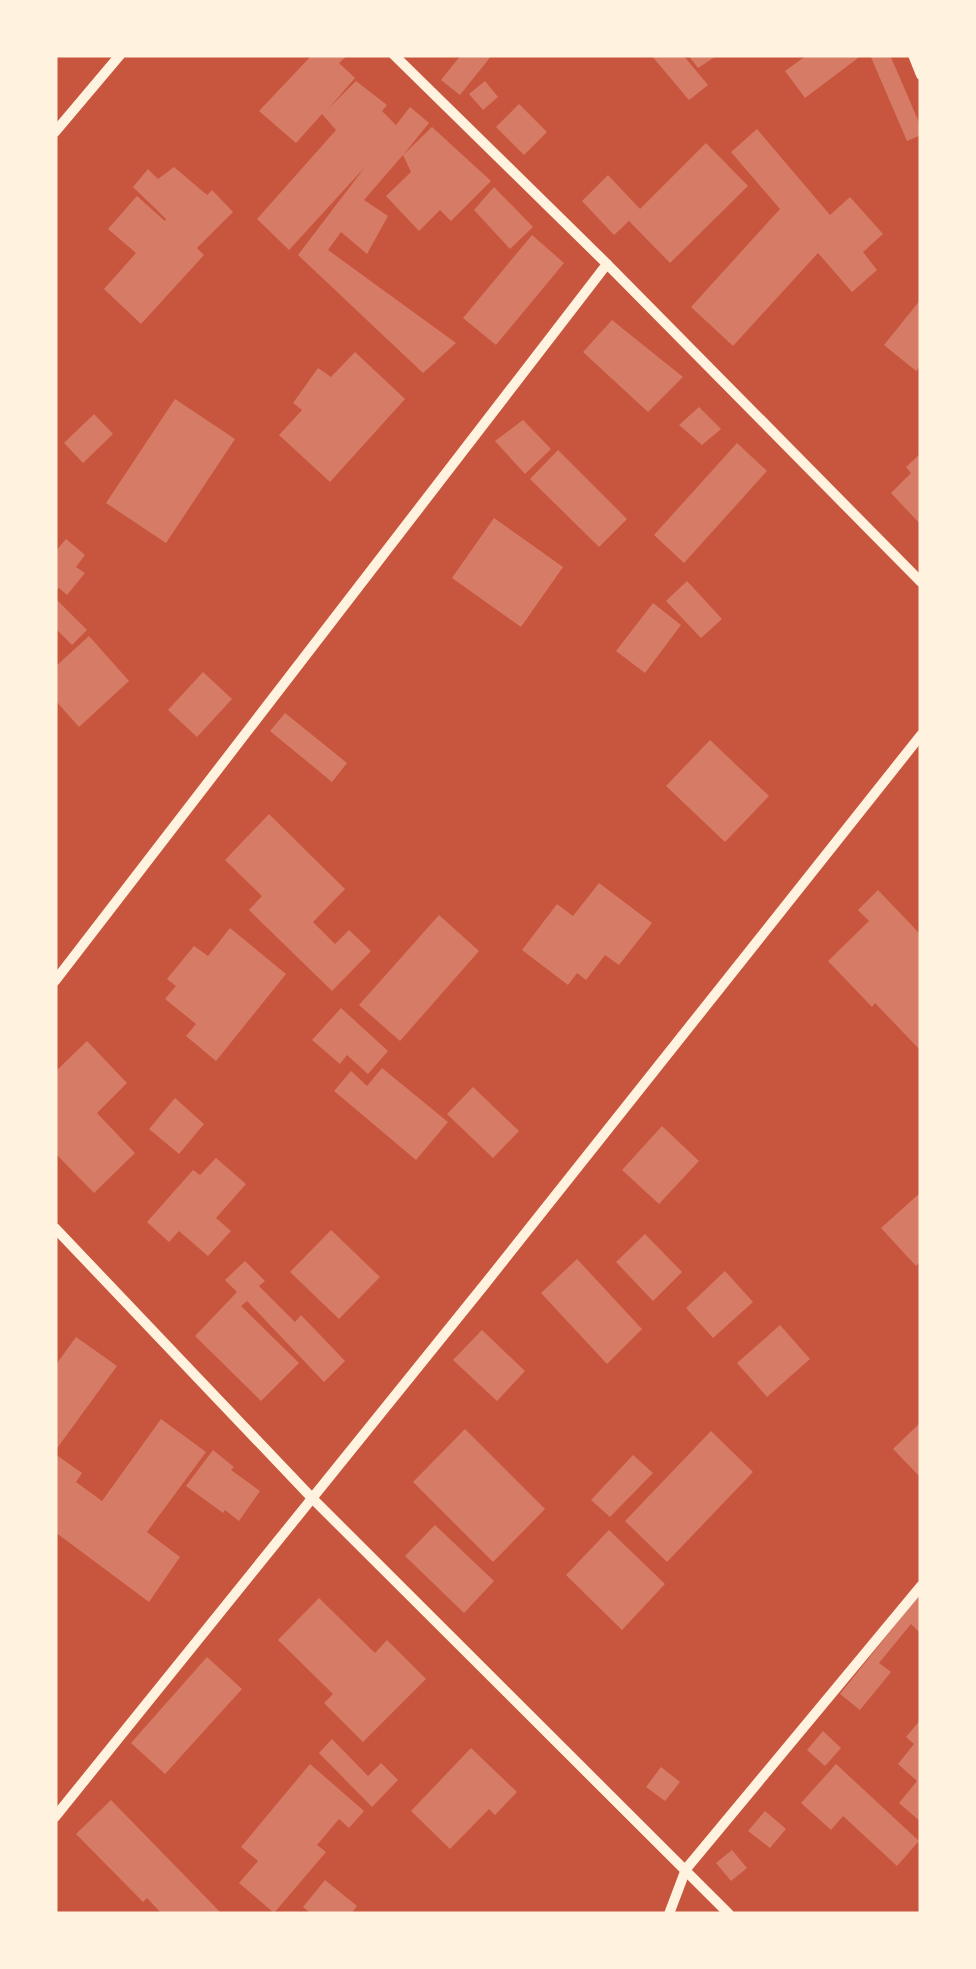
<svg xmlns="http://www.w3.org/2000/svg" width="976" height="1969" font-family="'Titillium Web',sans-serif">
  <style>
    .building { fill: #d67c66 }
    .lines { fill: none; stroke-linecap: round; stroke-linejoin: round }
    .minor { stroke: #fff3e0; stroke-width: 10 }
  </style>
  <rect width="100%" height="100%" fill="#c8553d"/>
  <g class="building">
    <polygon points="312,55 348,55 339,63 355,78 328,109 356,81 387,105 382,111 396,125 410,107 429,123 403,155 432,127 491,181 451,221 440,210 419,231 386,196 411,172 403,155 364,200 388,216 367,254 341,232 328,250 456,343 423,373 298,255 365,167 289,250 257,219 336,130 322,114 296,143 259,111"/>
    <polygon points="461,55 492,55 460,95 441,80"/>
    <polygon points="651,55 683,55 708,85 689,100"/>
    <polygon points="688,55 718,55 698,68"/>
    <polygon points="807,55 862,55 805,98 785,71"/>
    <polygon points="870,55 890,55 921,127 921,135 907,141"/>
    <polygon points="485,81 498,97 483,110 469,94"/>
    <polygon points="519,104 547,132 524,155 496,127"/>
    <polygon points="757,129 830,215 850,197 883,234 863,252 877,270 852,292 818,253 733,346 691,307 780,209 731,152"/>
    <polygon points="706,143 748,186 670,263 629,221 614,235 582,201 608,175 640,209"/>
    <polygon points="174,167 207,195 212,190 233,212 197,248 204,255 141,324 104,289 136,253 108,229 137,196 165,221 166,219 133,187 148,169 158,179"/>
    <polygon points="494,187 533,227 510,249 474,210"/>
    <polygon points="532,235 564,263 496,345 463,318"/>
    <polygon points="921,299 921,365 916,371 884,345"/>
    <polygon points="612,320 683,377 648,412 583,352"/>
    <polygon points="355,352 405,399 330,482 279,435 302,410 293,403 318,368 331,377"/>
    <polygon points="175,399 235,439 166,543 106,503"/>
    <polygon points="699,407 721,429 702,445 679,425"/>
    <polygon points="94,414 113,434 83,463 64,443"/>
    <polygon points="523,420 551,449 525,474 495,441"/>
    <polygon points="737,443 767,471 684,563 654,535"/>
    <polygon points="558,450 627,519 599,547 530,479"/>
    <polygon points="921,453 921,525 891,493 911,473 906,467"/>
    <polygon points="494,518 563,567 521,627 452,578"/>
    <polygon points="66,539 85,555 76,567 85,573 67,595 59,588 57,590 55,589 55,552"/>
    <polygon points="687,581 722,619 701,638 666,601"/>
    <polygon points="55,598 87,630 72,645 55,628"/>
    <polygon points="653,603 681,625 645,673 616,651"/>
    <polygon points="89,636 129,681 79,727 55,700 55,667"/>
    <polygon points="203,672 232,699 197,737 168,710"/>
    <polygon points="285,713 347,763 332,782 270,731"/>
    <polygon points="710,740 769,796 725,842 666,786"/>
    <polygon points="269,814 345,889 313,922 335,944 349,930 371,951 332,991 249,910 262,896 225,860"/>
    <polygon points="599,883 652,923 619,965 605,955 586,980 577,973 568,985 522,950 557,904 573,916"/>
    <polygon points="878,890 921,935 921,1051 875,1003 872,1007 828,961 869,921 858,910"/>
    <polygon points="439,915 479,951 400,1041 359,1005"/>
    <polygon points="230,928 286,974 216,1061 186,1036 196,1024 165,999 176,986 167,979 194,946 208,956"/>
    <polygon points="341,1008 388,1051 368,1074 347,1055 340,1064 312,1040"/>
    <polygon points="87,1041 127,1083 97,1113 135,1153 94,1193 55,1153 55,1072"/>
    <polygon points="382,1068 448,1122 416,1160 334,1091 351,1071 367,1086"/>
    <polygon points="473,1087 519,1131 493,1158 447,1114"/>
    <polygon points="175,1098 204,1124 179,1154 149,1129"/>
    <polygon points="662,1126 699,1161 659,1204 622,1170"/>
    <polygon points="216,1158 246,1184 216,1218 231,1231 208,1256 179,1231 169,1242 147,1222 193,1170 200,1175"/>
    <polygon points="921,1192 921,1261 916,1266 881,1228"/>
    <polygon points="331,1230 380,1277 339,1319 290,1272"/>
    <polygon points="645,1234 682,1272 653,1301 616,1262"/>
    <polygon points="577,1259 642,1329 607,1364 541,1293"/>
    <polygon points="245,1261 265,1281 259,1286 295,1322 301,1315 345,1361 324,1382 247,1301 241,1306 299,1363 261,1401 195,1336 237,1292 225,1280"/>
    <polygon points="725,1271 753,1302 713,1338 686,1308"/>
    <polygon points="780,1325 810,1359 767,1397 737,1363"/>
    <polygon points="482,1330 525,1371 497,1401 453,1360"/>
    <polygon points="76,1337 117,1366 55,1451 55,1366"/>
    <polygon points="161,1419 206,1452 147,1532 180,1557 149,1602 55,1532 55,1454 82,1473 76,1482 102,1501"/>
    <polygon points="921,1422 921,1478 893,1449"/>
    <polygon points="465,1429 545,1509 493,1562 413,1482"/>
    <polygon points="711,1431 753,1472 667,1562 625,1521"/>
    <polygon points="213,1450 234,1467 231,1470 260,1491 239,1521 225,1510 223,1513 186,1486"/>
    <polygon points="633,1455 653,1473 610,1517 591,1500"/>
    <polygon points="435,1525 494,1581 464,1613 405,1556"/>
    <polygon points="609,1530 665,1584 622,1630 566,1575"/>
    <polygon points="921,1593 921,1634 911,1624 879,1663 891,1672 860,1710 840,1694"/>
    <polygon points="319,1598 375,1653 387,1640 426,1679 363,1742 324,1703 333,1694 278,1640"/>
    <polygon points="207,1657 242,1689 165,1774 131,1743"/>
    <polygon points="921,1719 921,1822 899,1803 917,1781 898,1764 914,1744 906,1737"/>
    <polygon points="823,1731 841,1748 825,1766 807,1750"/>
    <polygon points="332,1739 368,1776 381,1763 398,1780 372,1807 319,1753"/>
    <polygon points="471,1748 517,1792 495,1815 489,1809 450,1849 411,1811"/>
    <polygon points="310,1764 364,1811 349,1828 339,1819 317,1845 326,1852 274,1913 239,1883 258,1861 241,1847"/>
    <polygon points="836,1764 919,1841 897,1866 843,1816 831,1830 801,1803"/>
    <polygon points="661,1767 680,1782 665,1801 646,1787"/>
    <polygon points="111,1800 222,1914 162,1914 147,1898 143,1902 76,1834"/>
    <polygon points="765,1811 786,1829 770,1848 748,1831"/>
    <polygon points="732,1850 747,1868 731,1881 716,1863"/>
    <polygon points="325,1880 357,1906 351,1914 312,1914 303,1907"/>
  </g>
  <g class="lines">
    <g class="minor">
      <polyline points="394,55 607,264 921,582"/>
      <polyline points="913,55 921,75"/>
      <polyline points="55,132 120,55"/>
      <polyline points="55,981 607,264"/>
      <polyline points="55,1228 311,1497 729,1914"/>
      <polyline points="55,1817 485,1284 921,735"/>
      <polyline points="669,1914 686,1869 921,1586"/>
    </g>
  </g>
  <rect width="976" height="1969" fill="none" stroke="#fff3e0" stroke-width="115"/>
</svg>
